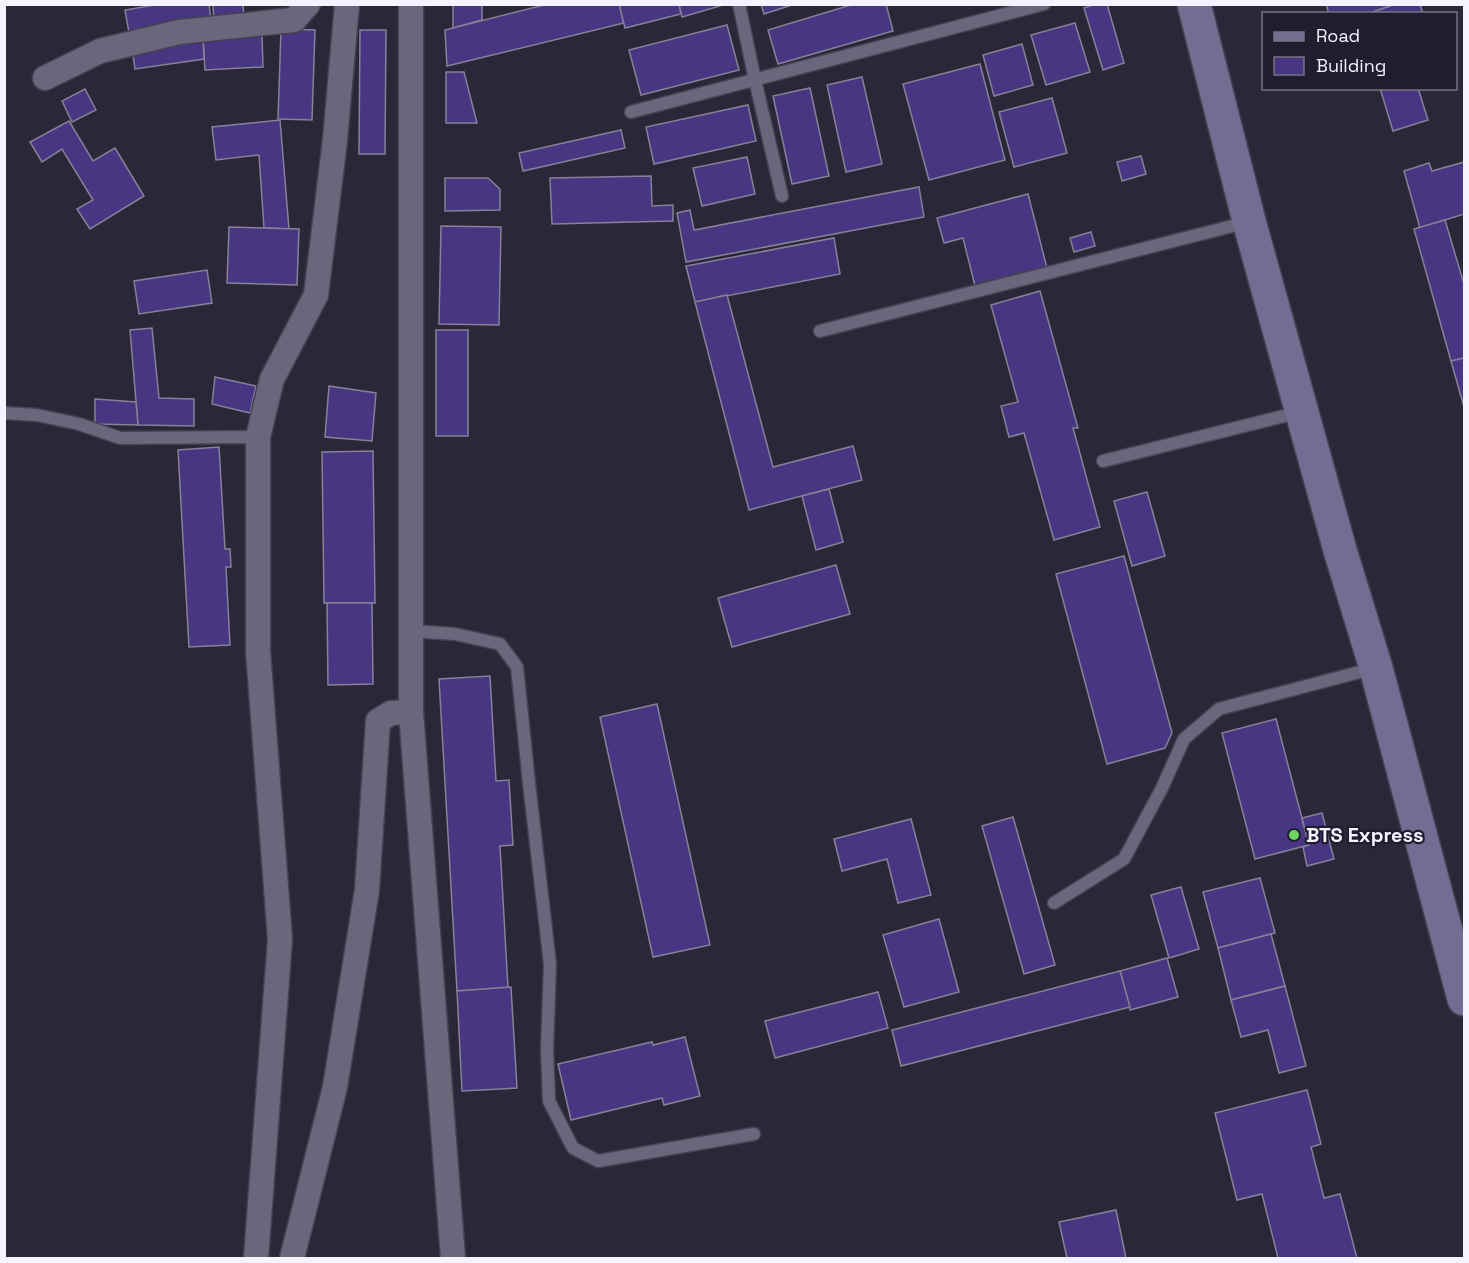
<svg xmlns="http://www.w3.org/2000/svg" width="1469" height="1263" font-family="'Space Grotesk',sans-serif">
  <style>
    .building { fill: #493683; stroke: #858297; stroke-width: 1.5 }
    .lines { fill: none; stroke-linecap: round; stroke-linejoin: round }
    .lane-casing { stroke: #444150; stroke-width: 15 }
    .street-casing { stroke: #444150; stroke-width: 27 }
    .secondary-casing { stroke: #444150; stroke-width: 36 }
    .lane { stroke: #6a677c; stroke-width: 12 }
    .street { stroke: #6a677c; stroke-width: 24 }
    .secondary { stroke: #736d94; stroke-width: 33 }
    .poi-dot { fill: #6fd360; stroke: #201d2e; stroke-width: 2 }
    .labels { text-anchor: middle; stroke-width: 4.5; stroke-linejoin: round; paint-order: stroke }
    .poi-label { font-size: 20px; font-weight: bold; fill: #f4f3ff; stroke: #201d2e; text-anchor: start }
  </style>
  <rect width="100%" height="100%" fill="#292738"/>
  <g class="building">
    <polygon points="160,4 209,4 211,21 129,33 125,10"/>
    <polygon points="213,4 243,4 244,20 214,21"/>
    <polygon points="453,4 482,4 482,20 453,28"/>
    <polygon points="548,4 619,4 624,23 447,66 445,30"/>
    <polygon points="619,4 679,4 681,14 625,28"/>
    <polygon points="679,4 720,4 720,6 682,17"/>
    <polygon points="761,4 795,4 764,14"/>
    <polygon points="854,4 886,4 893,31 778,64 768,30"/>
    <polygon points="1096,4 1107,4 1124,63 1103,70 1084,8"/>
    <polygon points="1326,4 1396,4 1367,14 1329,14"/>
    <polygon points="1396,4 1420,4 1423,14 1367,14"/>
    <polygon points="1075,23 1090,72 1046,85 1031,35"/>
    <polygon points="727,25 739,70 641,95 629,50"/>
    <polygon points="281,29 315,30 312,120 278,119"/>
    <polygon points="360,30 386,30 385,154 359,154"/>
    <polygon points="262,34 263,67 205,70 203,38"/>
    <polygon points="203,38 204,59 135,69 132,48"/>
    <polygon points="1022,44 1033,85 994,96 983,55"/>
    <polygon points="980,64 1005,160 929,180 903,84"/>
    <polygon points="446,72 464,72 477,123 446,123"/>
    <polygon points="862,77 882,164 846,172 827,85"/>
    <polygon points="810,88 829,176 792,184 773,96"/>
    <polygon points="1380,88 1418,88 1428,120 1393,131"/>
    <polygon points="85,89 96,110 72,122 62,101"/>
    <polygon points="1052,98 1067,153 1014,167 999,112"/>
    <polygon points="748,105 756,141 654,164 646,127"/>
    <polygon points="280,120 289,229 264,228 259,155 216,160 212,127"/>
    <polygon points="69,121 93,161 115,148 144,196 90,229 77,209 93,200 62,149 42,162 30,142"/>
    <polygon points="621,130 625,148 523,171 519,153"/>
    <polygon points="1141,156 1146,174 1122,181 1117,162"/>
    <polygon points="747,157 755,194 702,206 693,168"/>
    <polygon points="1464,162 1464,214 1420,228 1404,171 1429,163 1432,171"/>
    <polygon points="651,176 652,206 673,205 673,221 552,224 550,178"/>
    <polygon points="445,178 488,178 500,189 500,210 445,211"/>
    <polygon points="919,187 924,217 686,262 677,213 690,210 694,230"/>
    <polygon points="1028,194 1047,268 975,286 963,238 944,243 937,218"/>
    <polygon points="1445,220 1464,284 1464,358 1451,361 1414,229"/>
    <polygon points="441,226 501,227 499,325 439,324"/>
    <polygon points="229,227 299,229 297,285 227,283"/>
    <polygon points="1091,232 1095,246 1074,252 1070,238"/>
    <polygon points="834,238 840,274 695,302 686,266"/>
    <polygon points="207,270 212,303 139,314 134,281"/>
    <polygon points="1040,291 1078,428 1073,428 1100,527 1054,540 1024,433 1009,437 1001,406 1018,402 991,305"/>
    <polygon points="727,295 773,467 853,446 862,480 749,510 695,302"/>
    <polygon points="152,328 159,398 194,399 194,426 138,425 130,330"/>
    <rect x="436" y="330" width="32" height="106"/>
    <polygon points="1464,358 1464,407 1451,361"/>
    <polygon points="215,377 256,386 250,413 212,404"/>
    <polygon points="329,386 376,393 372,441 325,437"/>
    <polygon points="95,399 136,402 138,425 95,424"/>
    <polygon points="219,447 225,549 230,549 231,567 226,567 230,645 189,647 178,450"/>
    <polygon points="373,451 375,603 324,603 322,452"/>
    <polygon points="829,489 843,542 816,550 802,496"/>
    <polygon points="1147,492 1165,556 1132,566 1114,501"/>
    <polygon points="1124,556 1172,733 1165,748 1107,764 1056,574"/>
    <polygon points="836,565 850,614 732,647 718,598"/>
    <polygon points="327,603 372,603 373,684 328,685"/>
    <polygon points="490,676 496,781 509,780 513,845 500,846 508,988 457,991 439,679"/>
    <polygon points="657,704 710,945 653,957 600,717"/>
    <polygon points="1276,719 1309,845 1255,859 1222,733"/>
    <polygon points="1322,813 1334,859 1307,866 1303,847 1309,845 1302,818"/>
    <polygon points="1013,817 1055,965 1024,974 982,826"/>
    <polygon points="911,819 931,895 898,903 887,859 842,871 834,839"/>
    <polygon points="1260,878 1275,933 1218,948 1203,892"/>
    <polygon points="1181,887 1199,949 1169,958 1151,895"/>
    <polygon points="939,919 959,992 904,1007 883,935"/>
    <polygon points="1271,934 1285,986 1231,1000 1218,948"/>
    <polygon points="1167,958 1178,997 1130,1010 1120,971"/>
    <polygon points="1120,971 1130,1007 901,1066 892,1030"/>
    <polygon points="1285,986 1306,1066 1279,1073 1268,1030 1241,1037 1231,1000"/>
    <polygon points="511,987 517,1088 462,1091 457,991"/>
    <polygon points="878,992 888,1028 775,1058 765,1021"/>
    <polygon points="685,1037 700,1096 664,1105 662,1098 571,1120 558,1064 652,1042 653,1045"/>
    <polygon points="1307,1090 1321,1144 1311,1147 1324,1198 1340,1194 1357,1258 1278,1258 1262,1194 1237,1200 1215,1113"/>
    <polygon points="1116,1210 1126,1258 1067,1258 1059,1222"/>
  </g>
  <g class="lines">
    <defs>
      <g id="lane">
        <polyline points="739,4 755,80 782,196"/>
        <polyline points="631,112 1044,4"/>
        <polyline points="820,331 1248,222"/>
        <polyline points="4,413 37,415 79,424 120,438 258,437"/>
        <polyline points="1103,461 1300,412"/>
        <polyline points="411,631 455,634 500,644 517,667 529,783 550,964 547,1050 549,1101 573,1148 598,1161 754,1134"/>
        <polyline points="1054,903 1124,859 1162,788 1184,739 1219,709 1375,668"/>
      </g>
      <g id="street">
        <polyline points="411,4 411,712 453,1258"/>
        <polyline points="45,78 100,51 179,32 294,20 308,4"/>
        <polyline points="256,1258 280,939 258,651 258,437 272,379 316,295 335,140 347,4"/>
        <polyline points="292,1258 335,1087 367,890 378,721 391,713 411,712"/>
      </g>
      <polyline id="secondary" points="1194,4 1249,221 1340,550 1376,668 1464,999"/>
    </defs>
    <use href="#lane" class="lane-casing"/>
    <use href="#street" class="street-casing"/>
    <use href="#secondary" class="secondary-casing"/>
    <use href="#lane" class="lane"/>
    <use href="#street" class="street"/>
    <use href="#secondary" class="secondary"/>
  </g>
  <circle class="poi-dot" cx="1294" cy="835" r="6"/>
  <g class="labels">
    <g class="poi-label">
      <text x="1306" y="842">BTS Express</text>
    </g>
  </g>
  <rect width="1469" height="1263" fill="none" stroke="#f4f3ff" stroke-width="12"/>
  <rect x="1262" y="12" width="195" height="78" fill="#201d2e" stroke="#757382" stroke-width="1.5"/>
  <rect x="1274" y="32" width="30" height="9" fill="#736d94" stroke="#757382" stroke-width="1.5"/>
  <text x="1316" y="42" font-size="18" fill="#f4f3ff">Road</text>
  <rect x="1274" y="57" width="30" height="18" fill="#493683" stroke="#757382" stroke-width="1.5"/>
  <text x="1316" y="72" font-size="18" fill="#f4f3ff">Building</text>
</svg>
